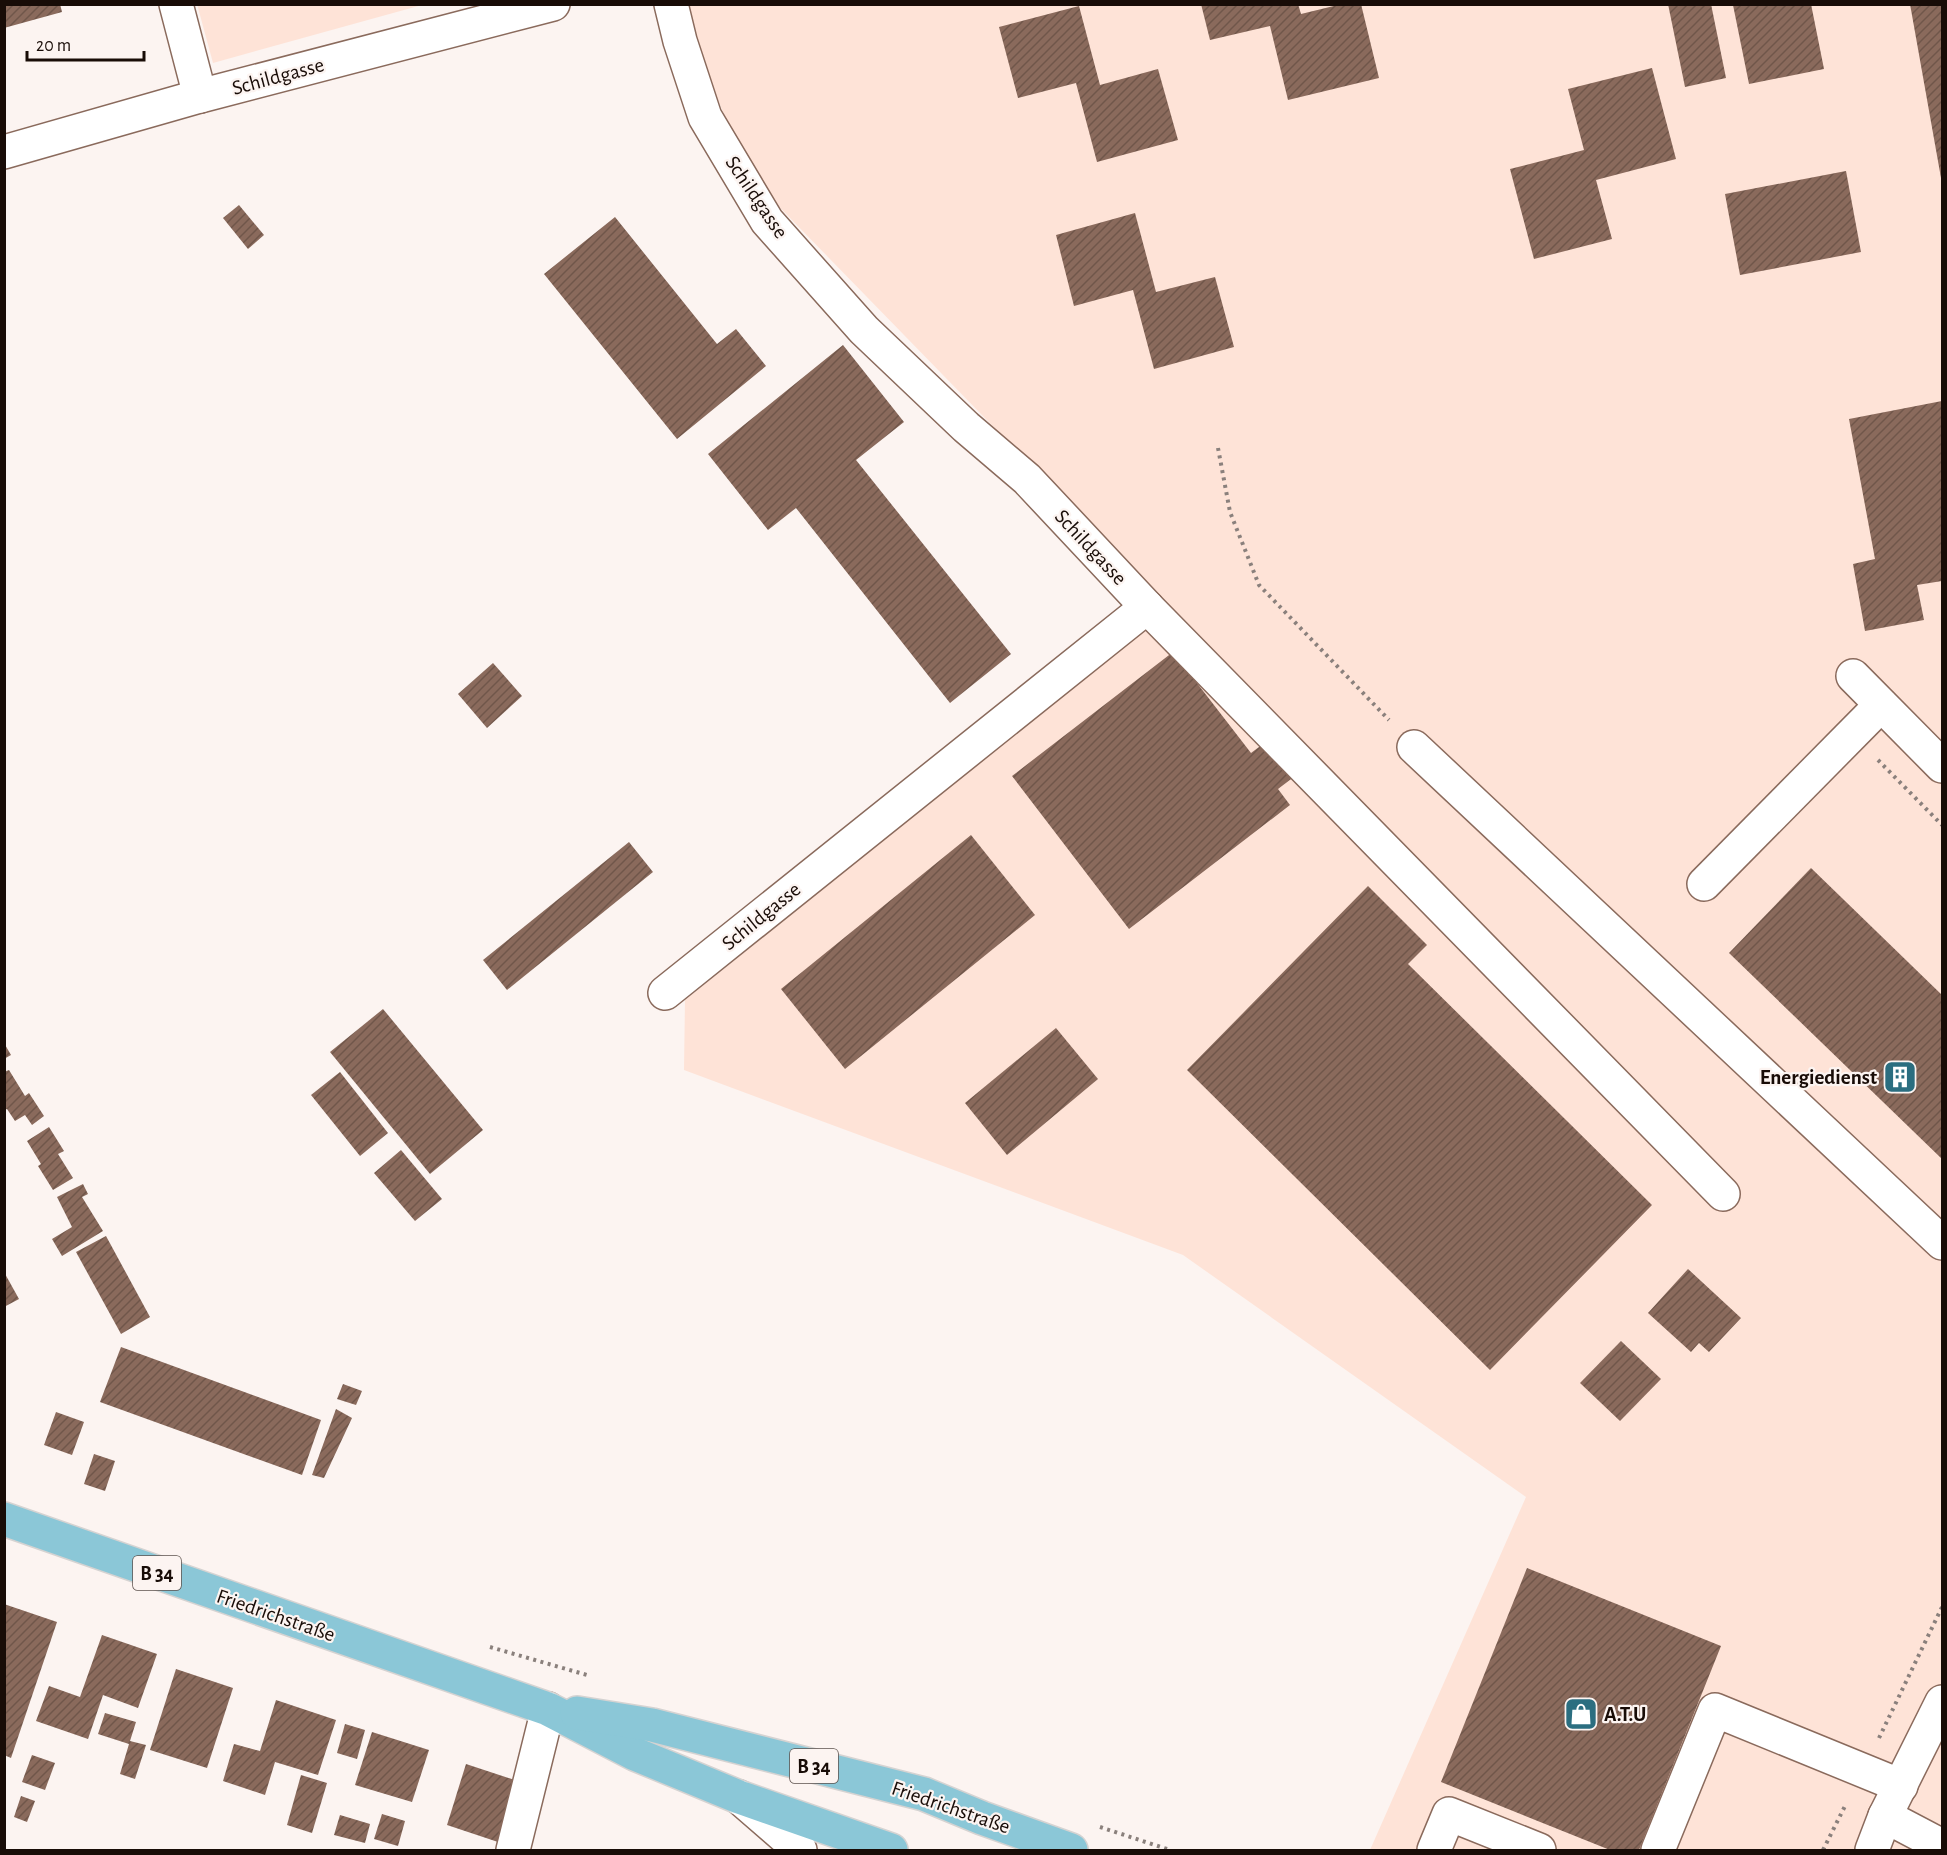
<svg xmlns="http://www.w3.org/2000/svg" width="1947" height="1855" font-family="'Alegreya Sans',sans-serif">
  <style>
    .built { fill: #fee3d7 }
    .building { fill: url(#building-hatch) }
    .lines { fill: none; stroke-linecap: round; stroke-linejoin: round }
    .minor-casing { stroke: #8a6a5c; stroke-width: 36 }
    .major-casing { stroke: #d5d3d2; stroke-width: 36 }
    .path { stroke: #8a807c; stroke-width: 4; stroke-dasharray: 3 4.5; stroke-linecap: butt }
    .minor { stroke: #fff; stroke-width: 33 }
    .major { stroke: #8bc7d7; stroke-width: 33 }
    .labels { text-anchor: middle; stroke-width: 4.5; stroke-linejoin: round; paint-order: stroke }
    .shield { fill: #fcf4f1; stroke: #5c524d; stroke-width: 1.5 }
    .shield-label { font-size: 20px; font-weight: bold; fill: #180c07 }
    .street-label { font-size: 21px; fill: #180c07; stroke: #fcf4f1 }
    .poi-label { font-size: 21px; font-weight: bold; fill: #180c07; stroke: #fcf4f1; text-anchor: end }
  </style>
  <defs>
    <pattern id="building-hatch" width="6" height="6" patternUnits="userSpaceOnUse" patternTransform="scale(1.5)"><rect width="6" height="6" fill="#8a6a5c"/><path d="M-1 1l2-2M0 6l6-6M5 7l2-2" fill="none" stroke="#70564a"/></pattern>
  </defs>
  <rect width="100%" height="100%" fill="#fcf4f1"/>
  <g class="built">
    <polygon points="197,4 422,4 422,5 213,63"/>
    <polygon points="677,5 1942,5 1942,1850 1370,1850 1526,1497 1183,1255 684,1070 685,1000 1170,608 752,179"/>
  </g>
  <g class="building">
    <polygon points="4,4 60,4 62,12 4,28"/>
    <polygon points="1201,4 1298,4 1301,14 1342,4 1361,4 1379,78 1288,100 1270,26 1210,40"/>
    <polygon points="1668,4 1711,4 1726,78 1685,87"/>
    <polygon points="1738,4 1811,4 1824,69 1749,84 1733,5"/>
    <polygon points="1910,4 1942,4 1942,178 1941,178"/>
    <polygon points="1079,6 1100,85 1158,69 1178,140 1097,162 1076,83 1018,98 999,27"/>
    <polygon points="1652,68 1676,159 1596,180 1612,239 1534,259 1510,169 1584,150 1568,89"/>
    <polygon points="1846,171 1861,252 1740,275 1725,194"/>
    <polygon points="239,205 264,235 248,249 223,218"/>
    <polygon points="1135,213 1156,292 1215,277 1234,347 1154,369 1133,290 1074,306 1056,235"/>
    <polygon points="615,217 717,344 736,329 766,366 677,439 544,274"/>
    <polygon points="843,345 904,422 856,460 1011,654 950,703 796,508 768,530 708,454"/>
    <polygon points="1942,401 1942,581 1917,585 1924,620 1865,631 1853,564 1875,559 1849,419"/>
    <polygon points="1173,652 1251,753 1267,741 1295,776 1278,789 1290,805 1129,929 1012,776"/>
    <polygon points="493,663 522,696 487,728 458,694"/>
    <polygon points="971,835 1035,915 845,1069 781,989"/>
    <polygon points="629,842 653,872 507,990 483,960"/>
    <polygon points="1811,868 1942,995 1942,1159 1729,953"/>
    <polygon points="1368,886 1427,945 1408,964 1652,1205 1490,1370 1187,1070"/>
    <polygon points="383,1009 483,1130 430,1174 330,1052"/>
    <polygon points="1056,1028 1098,1079 1007,1155 965,1103"/>
    <polygon points="4,1043 11,1055 4,1059"/>
    <polygon points="9,1070 25,1096 29,1093 44,1116 32,1125 25,1115 15,1121 7,1109 4,1110 4,1072"/>
    <polygon points="340,1072 388,1133 360,1156 311,1095"/>
    <polygon points="49,1127 64,1151 58,1154 73,1178 53,1190 38,1166 41,1164 27,1141"/>
    <polygon points="401,1150 442,1199 415,1221 374,1173"/>
    <polygon points="83,1184 88,1194 82,1197 103,1231 62,1256 52,1239 72,1227 57,1197"/>
    <polygon points="106,1236 150,1317 121,1334 76,1252"/>
    <polygon points="1688,1269 1741,1318 1709,1352 1699,1343 1691,1352 1648,1313"/>
    <polygon points="4,1272 19,1299 4,1307"/>
    <polygon points="1621,1341 1661,1379 1620,1421 1580,1383"/>
    <polygon points="121,1347 321,1420 302,1475 100,1402"/>
    <polygon points="343,1384 362,1391 356,1405 337,1399"/>
    <polygon points="336,1409 352,1418 324,1478 312,1475"/>
    <polygon points="56,1412 84,1422 72,1455 44,1445"/>
    <polygon points="94,1454 115,1461 105,1491 84,1484"/>
    <polygon points="1527,1568 1721,1646 1639,1850 1610,1850 1441,1782"/>
    <polygon points="4,1604 57,1622 11,1758 4,1755"/>
    <polygon points="102,1635 157,1654 138,1708 103,1695 88,1739 36,1721 49,1686 80,1697"/>
    <polygon points="176,1669 233,1688 207,1768 150,1750"/>
    <polygon points="276,1700 336,1720 318,1775 275,1762 265,1795 223,1781 234,1744 260,1751"/>
    <polygon points="105,1713 136,1722 130,1741 146,1745 135,1779 120,1774 129,1744 98,1734"/>
    <polygon points="345,1724 365,1730 357,1759 337,1753"/>
    <polygon points="372,1732 429,1750 412,1802 355,1785"/>
    <polygon points="32,1755 55,1763 45,1790 22,1782"/>
    <polygon points="466,1764 527,1784 507,1845 447,1825"/>
    <polygon points="301,1775 327,1783 312,1833 287,1825"/>
    <polygon points="21,1796 35,1801 27,1822 14,1817"/>
    <polygon points="382,1814 405,1821 398,1846 374,1839"/>
    <polygon points="340,1815 370,1824 365,1843 334,1835"/>
  </g>
  <g class="lines">
    <defs>
      <g id="minor">
        <polyline points="176,4 200,96"/>
        <polyline points="4,152 200,96 553,4"/>
        <polyline points="1147,607 1723,1194"/>
        <polyline points="1853,676 1942,766"/>
        <polyline points="1414,747 1942,1243"/>
        <polyline points="1704,884 1881,705"/>
        <polyline points="665,993 1147,607 1027,479 966,427 864,330 767,221 705,117 680,41 671,4"/>
        <polyline points="739,1797 800,1850"/>
        <polyline points="1885,1816 1942,1846"/>
        <polyline points="513,1850 548,1709"/>
        <polyline points="1434,1850 1449,1814 1539,1850"/>
        <polyline points="1658,1850 1715,1710 1901,1786"/>
        <polyline points="1872,1850 1885,1816 1942,1702"/>
      </g>
      <g id="major">
        <polyline points="4,1519 548,1709 635,1754 739,1797 891,1850"/>
        <polyline points="577,1713 652,1725 924,1794 982,1818 1071,1850"/>
      </g>
    </defs>
    <use href="#minor" class="minor-casing"/>
    <use href="#major" class="major-casing"/>
    <g class="path">
      <polyline points="1218,448 1230,512 1259,585 1389,720"/>
      <polyline points="1878,760 1942,825"/>
      <polyline points="490,1647 587,1675"/>
      <polyline points="1879,1738 1942,1607"/>
      <polyline points="1100,1827 1170,1850"/>
      <polyline points="1823,1850 1846,1804"/>
    </g>
    <use href="#minor" class="minor"/>
    <use href="#major" class="major"/>
  </g>
  <defs>
    <symbol id="building-square" viewBox="-11 -11 22 22"><rect x="-9" y="-9" width="18" height="18" rx="4" fill="#2b6e80" stroke="#fcf4f1"/><path d="M-4-6H4V6H1V3H-1V6H-4ZM-2.5-4.3h1.7v1.8h-1.7ZM.8-4.3h1.7v1.8H.8ZM-2.5-1h1.7V.8h-1.7ZM.8-1h1.7V.8H.8Z" fill="#fff"/></symbol>
    <symbol id="shop-square" viewBox="-11 -11 22 22"><rect x="-9" y="-9" width="18" height="18" rx="4" fill="#2b6e80" stroke="#fcf4f1"/><path d="M-5-2.5h2.3a2.7 3.5 0 0 1 5.4 0H5L5.5 6h-11ZM-1.5-2.5h3a1.5 2.3 0 0 0-3 0Z" fill="#fff"/></symbol>
  </defs>
  <g fill-rule="evenodd">
    <use href="#building-square" x="1881" y="1058" width="38" height="38"/>
    <use href="#shop-square" x="1562" y="1695" width="38" height="38"/>
  </g>
  <g class="labels">
    <g class="shield">
      <rect x="133" y="1556" width="48" height="34" rx="4.5"/>
      <rect x="790" y="1749" width="48" height="34" rx="4.5"/>
    </g>
    <g class="shield-label">
      <text x="157" y="1580">B 34</text>
      <text x="814" y="1773">B 34</text>
    </g>
    <g class="street-label">
      <text transform="translate(278 76) rotate(-15)" y="7">Schildgasse</text>
      <text transform="translate(757 197) rotate(56)" y="7">Schildgasse</text>
      <text transform="translate(1091 547) rotate(47)" y="7">Schildgasse</text>
      <text transform="translate(761 916) rotate(-39)" y="7">Schildgasse</text>
      <text transform="translate(276 1615) rotate(19)" y="7">Friedrichstraße</text>
      <text transform="translate(951 1807) rotate(19)" y="7">Friedrichstraße</text>
    </g>
    <g class="poi-label">
      <text x="1877" y="1084">Energiedienst</text>
      <text x="1604" y="1721" text-anchor="start">A.T.U</text>
    </g>
  </g>
  <rect width="1947" height="1855" fill="none" stroke="#180c07" stroke-width="12"/>
  <path d="M27 51v9h117v-9" fill="none" stroke="#180c07" stroke-width="3"/>
  <text x="36" y="51" font-size="18" fill="#180c07" stroke="#fcf4f1" stroke-width="4.5" paint-order="stroke">20 m</text>
</svg>
